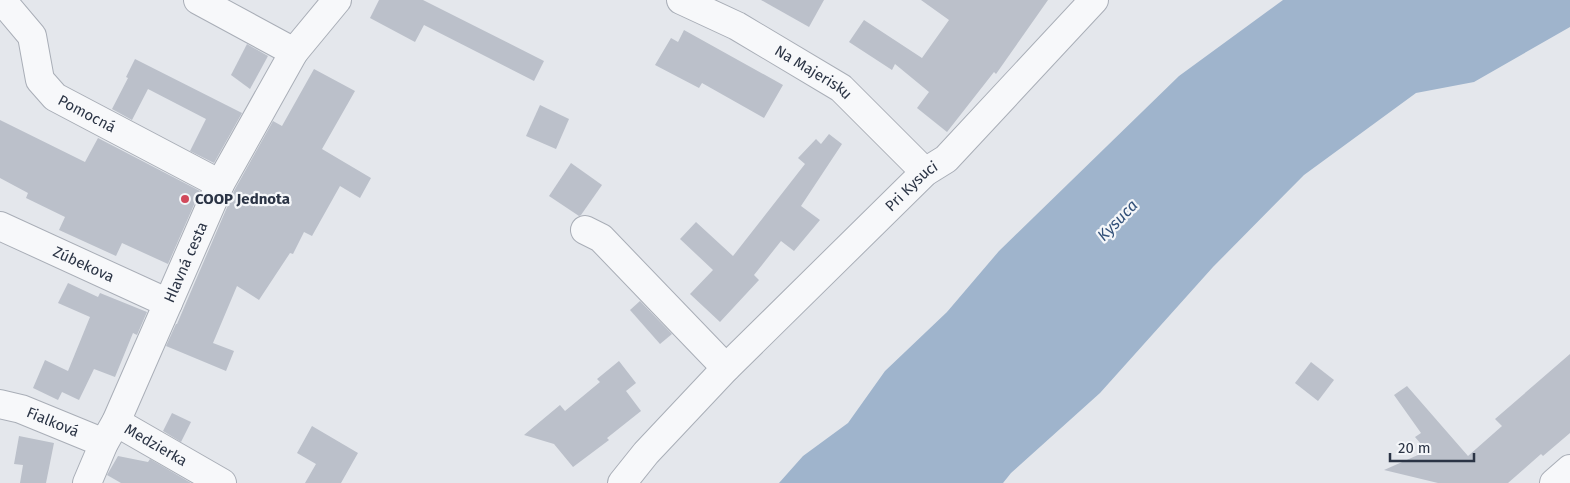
<svg xmlns="http://www.w3.org/2000/svg" width="1570" height="483" font-family="'Fira Sans',sans-serif">
  <style>
    .water { fill: #9fb4cc }
    .building { fill: #bbc0ca }
    .lines { fill: none; stroke-linecap: round; stroke-linejoin: round }
    .street-casing { stroke: #a9aeb7; stroke-width: 30 }
    .street { stroke: #f7f8fa; stroke-width: 28 }
    .poi-dot { fill: #d1495b; stroke: #f4f6f9; stroke-width: 2 }
    .labels { text-anchor: middle; stroke-width: 4.5; stroke-linejoin: round; paint-order: stroke }
    .street-label { font-size: 15px; fill: #2b3445; stroke: #f4f6f9 }
    .poi-label { font-size: 15px; font-weight: bold; fill: #2b3445; stroke: #f4f6f9; text-anchor: start }
    .water-label { font-size: 16px; font-style: italic; fill: #34527a; stroke: #f4f6f9 }
  </style>
  <rect width="100%" height="100%" fill="#e4e7ec"/>
  <polygon class="water" points="1283,0 1570,0 1570,27 1474,82 1416,93 1304,175 1213,267 1100,393 1011,473 1003,483 779,483 803,456 848,423 885,371 947,312 999,251 1179,76"/>
  <g class="building">
    <polygon points="379,0 423,0 544,61 534,81 424,25 415,42 370,18"/>
    <polygon points="761,0 824,0 809,27"/>
    <polygon points="921,0 1048,0 996,74 994,72 947,132 917,108 929,92 895,64 892,70 849,42 864,20 922,58 949,20"/>
    <polygon points="684,30 783,85 764,118 702,83 699,88 655,65 671,38 678,42"/>
    <polygon points="247,44 268,56 250,89 231,75"/>
    <polygon points="135,59 242,113 214,163 190,151 206,119 148,89 132,120 112,109 128,78 126,77"/>
    <polygon points="314,69 355,91 322,149 371,178 360,198 340,186 312,236 304,232 293,254 290,253 259,300 237,286 213,343 234,351 226,371 166,346 176,324 177,324 234,191 273,121 282,126"/>
    <polygon points="540,105 569,119 556,149 526,136"/>
    <polygon points="0,120 85,162 98,138 200,191 168,264 122,243 116,256 59,230 65,217 26,198 28,193 0,178"/>
    <polygon points="829,134 842,144 801,206 820,220 794,251 781,241 754,275 759,280 720,322 690,294 713,270 680,239 696,222 733,256 805,164 798,158 816,139 821,144"/>
    <polygon points="571,163 602,185 581,215 579,216 549,196"/>
    <polygon points="68,283 98,297 100,293 147,312 137,335 133,333 115,377 94,369 79,400 62,392 58,400 33,388 45,360 68,371 90,317 58,303"/>
    <polygon points="640,301 672,334 660,344 630,310"/>
    <polygon points="1570,354 1570,433 1543,456 1541,454 1508,483 1438,483 1384,470 1427,451 1415,437 1421,433 1394,395 1407,386 1468,456 1502,426 1495,419"/>
    <polygon points="619,361 636,383 626,391 641,411 607,438 609,440 573,467 554,444 524,435 560,405 565,411 600,382 597,379"/>
    <polygon points="1311,362 1334,380 1318,401 1295,383"/>
    <polygon points="172,413 191,422 181,442 163,431"/>
    <polygon points="312,426 358,453 341,483 305,483 316,464 297,453"/>
    <polygon points="19,436 54,443 46,483 20,483 23,465 14,464"/>
    <polygon points="118,456 148,462 150,459 191,483 121,483 107,475"/>
  </g>
  <g class="lines">
    <defs>
      <g id="street">
        <polyline points="198,0 294,52"/>
        <path id="s1" d="M681,0L737,26L841,88L925,172"/>
        <path id="s2" d="M0,1L5,4L32,36L40,80L55,97L220,184"/>
        <path id="s3" d="M0,226L168,303"/>
        <polyline points="585,230 601,238 726,368"/>
        <path id="s4" d="M0,404L21,409L104,443"/>
        <path id="s5" d="M116,422L222,483"/>
        <path id="s6" d="M87,483L104,443L116,422L220,184L294,52L337,0"/>
        <path id="s7" d="M622,483L646,453L726,368L925,172L946,159L1094,0"/>
        <polyline points="1554,483 1570,469"/>
      </g>
    </defs>
    <use href="#street" class="street-casing"/>
    <use href="#street" class="street"/>
  </g>
  <circle class="poi-dot" cx="185" cy="199" r="5"/>
  <g class="labels">
    <g class="street-label">
      <text dy="5" stroke="none"><textPath href="#s1" startOffset="151">Na Majerisku</textPath></text>
      <text dy="5" stroke="none"><textPath href="#s2" startOffset="151">Pomocná</textPath></text>
      <text dy="5" stroke="none"><textPath href="#s7" startOffset="415">Pri Kysuci</textPath></text>
      <text dy="5" stroke="none"><textPath href="#s6" startOffset="242">Hlavná cesta</textPath></text>
      <text dy="5" stroke="none"><textPath href="#s3" startOffset="92">Zúbekova</textPath></text>
      <text dy="5" stroke="none"><textPath href="#s4" startOffset="56">Fialková</textPath></text>
      <text dy="5" stroke="none"><textPath href="#s5" startOffset="46">Medzierka</textPath></text>
    </g>
    <g class="poi-label">
      <text x="195" y="204">COOP Jednota</text>
    </g>
    <g class="water-label">
      <text transform="translate(1117 220) rotate(-46)" y="6">Kysuca</text>
    </g>
  </g>
  <path d="M1390 453v8h84v-8" fill="none" stroke="#2b3445" stroke-width="2.5"/>
  <text x="1398" y="453" font-size="15" fill="#2b3445" stroke="#f4f6f9" stroke-width="4" paint-order="stroke">20 m</text>
</svg>
